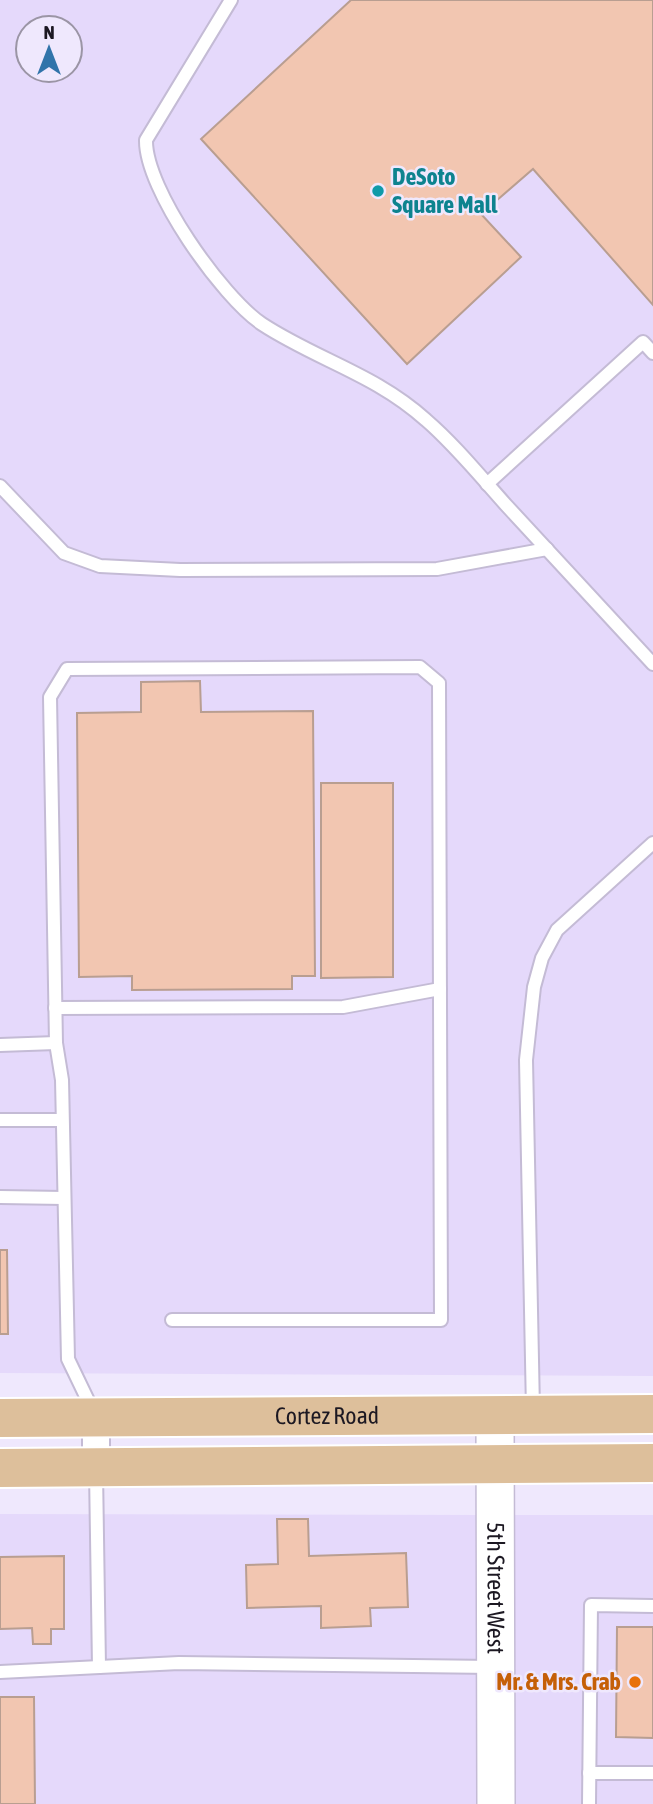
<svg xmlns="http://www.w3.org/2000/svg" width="653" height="1804" font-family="'Asap Condensed',sans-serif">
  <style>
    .built { fill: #e5d9fb; fill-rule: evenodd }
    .building { fill: #f2c6b1; stroke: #b99e91; stroke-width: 2 }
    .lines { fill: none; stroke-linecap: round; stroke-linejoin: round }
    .lane-casing { stroke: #c4bbd5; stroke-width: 16 }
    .street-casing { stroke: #c4bbd5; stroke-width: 30 }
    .secondary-casing { stroke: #c4bbd5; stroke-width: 40 }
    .primary-casing { stroke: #fff; stroke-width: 42 }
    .lane { stroke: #fff; stroke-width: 12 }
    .street { stroke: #fff; stroke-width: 26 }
    .secondary { stroke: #fff; stroke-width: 37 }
    .primary { stroke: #ddbf9b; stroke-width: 38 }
    .culture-dot { fill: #0f9aa8; stroke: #efe8fd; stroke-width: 2.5 }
    .food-dot { fill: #e8710a; stroke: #efe8fd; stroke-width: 2.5 }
    .labels { text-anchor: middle; stroke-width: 5; stroke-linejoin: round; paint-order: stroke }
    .culture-label { font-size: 24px; font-weight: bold; fill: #0d838f; stroke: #efe8fd; text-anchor: start }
    .street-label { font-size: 24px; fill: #1c1822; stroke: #efe8fd }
    .food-label { font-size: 24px; font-weight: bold; fill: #c56008; stroke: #efe8fd; text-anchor: end }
  </style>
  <rect width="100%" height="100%" fill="#efe8fd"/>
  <g class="built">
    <path d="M0,0H653V1376L0,1373ZM28,28H70V70H28Z"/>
    <polygon points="0,1514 480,1515 482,1804 0,1804"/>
    <polygon points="507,1515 653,1515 653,1804 509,1804"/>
  </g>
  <g class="building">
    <polygon points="351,0 653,0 653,305 533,169 481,214 521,257 407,364 201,139"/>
    <polygon points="200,681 201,712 313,711 315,976 292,976 292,989 132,990 132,976 79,977 77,713 141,712 141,682"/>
    <polygon points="321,783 393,783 393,977 321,978"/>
    <polygon points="0,1250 7,1250 8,1334 0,1334"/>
    <polygon points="277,1519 308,1519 309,1556 406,1553 408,1607 370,1608 371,1626 321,1628 321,1606 247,1608 246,1565 278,1564"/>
    <polygon points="64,1556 64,1629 51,1629 51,1644 33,1644 32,1628 0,1629 0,1557"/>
    <polygon points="617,1627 653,1627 653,1738 616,1737"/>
    <polygon points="0,1697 34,1697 35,1804 0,1804"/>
  </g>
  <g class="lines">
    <defs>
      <g id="lane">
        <path d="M231,0L146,140C145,189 222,297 262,324C317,360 375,374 426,420C455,445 480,476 506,505C555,558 604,611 653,664"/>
        <polyline points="487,484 643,342 653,353"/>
        <polyline points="0,486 64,553 100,566 180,570 437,569 547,549"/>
        <polyline points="55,1008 343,1007 440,989"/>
        <polyline points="0,1045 56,1043"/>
        <polyline points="0,1120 62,1120"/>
        <polyline points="0,1197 64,1198"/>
        <polyline points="533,1410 526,1060 534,987 542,958 557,930 653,843"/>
        <polyline points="93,1411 68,1359 62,1080 56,1043 50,697 67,669 420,667 439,683 441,1320 172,1320"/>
        <polyline points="96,1471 99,1667"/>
        <polyline points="0,1672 179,1663 493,1667"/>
        <polyline points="589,1773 653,1773"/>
        <polyline points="589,1804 591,1605 653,1606"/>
      </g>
      <polyline id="street" points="96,1467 96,1417"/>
      <g id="secondary">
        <path id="s1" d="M495,1415L496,1804"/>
      </g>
      <g id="primary">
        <path id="s2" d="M0,1418L653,1414"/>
        <polyline points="0,1468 653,1463"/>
      </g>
    </defs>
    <use href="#lane" class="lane-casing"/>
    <use href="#street" class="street-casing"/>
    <use href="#secondary" class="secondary-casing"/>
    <use href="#primary" class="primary-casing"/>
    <use href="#lane" class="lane"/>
    <use href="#street" class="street"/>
    <use href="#secondary" class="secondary"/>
    <use href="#primary" class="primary"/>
  </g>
  <circle class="culture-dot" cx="378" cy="191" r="7"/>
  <circle class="food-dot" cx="635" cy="1682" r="7"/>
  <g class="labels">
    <g class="culture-label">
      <text x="392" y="185">DeSoto<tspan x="392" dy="28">Square Mall</tspan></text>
    </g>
    <g class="street-label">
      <text dy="8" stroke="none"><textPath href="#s2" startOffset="327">Cortez Road</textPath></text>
      <text dy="8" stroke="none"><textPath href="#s1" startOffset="173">5th Street West</textPath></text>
    </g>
    <g class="food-label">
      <text x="621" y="1690">Mr. &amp; Mrs. Crab</text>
    </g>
  </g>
  <g transform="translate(49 49)"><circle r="33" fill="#efe8fd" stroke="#9b95a5" stroke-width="2"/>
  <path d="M0-5L12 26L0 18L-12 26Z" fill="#3174aa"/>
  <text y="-10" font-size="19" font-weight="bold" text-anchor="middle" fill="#1c1822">N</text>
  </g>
</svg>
